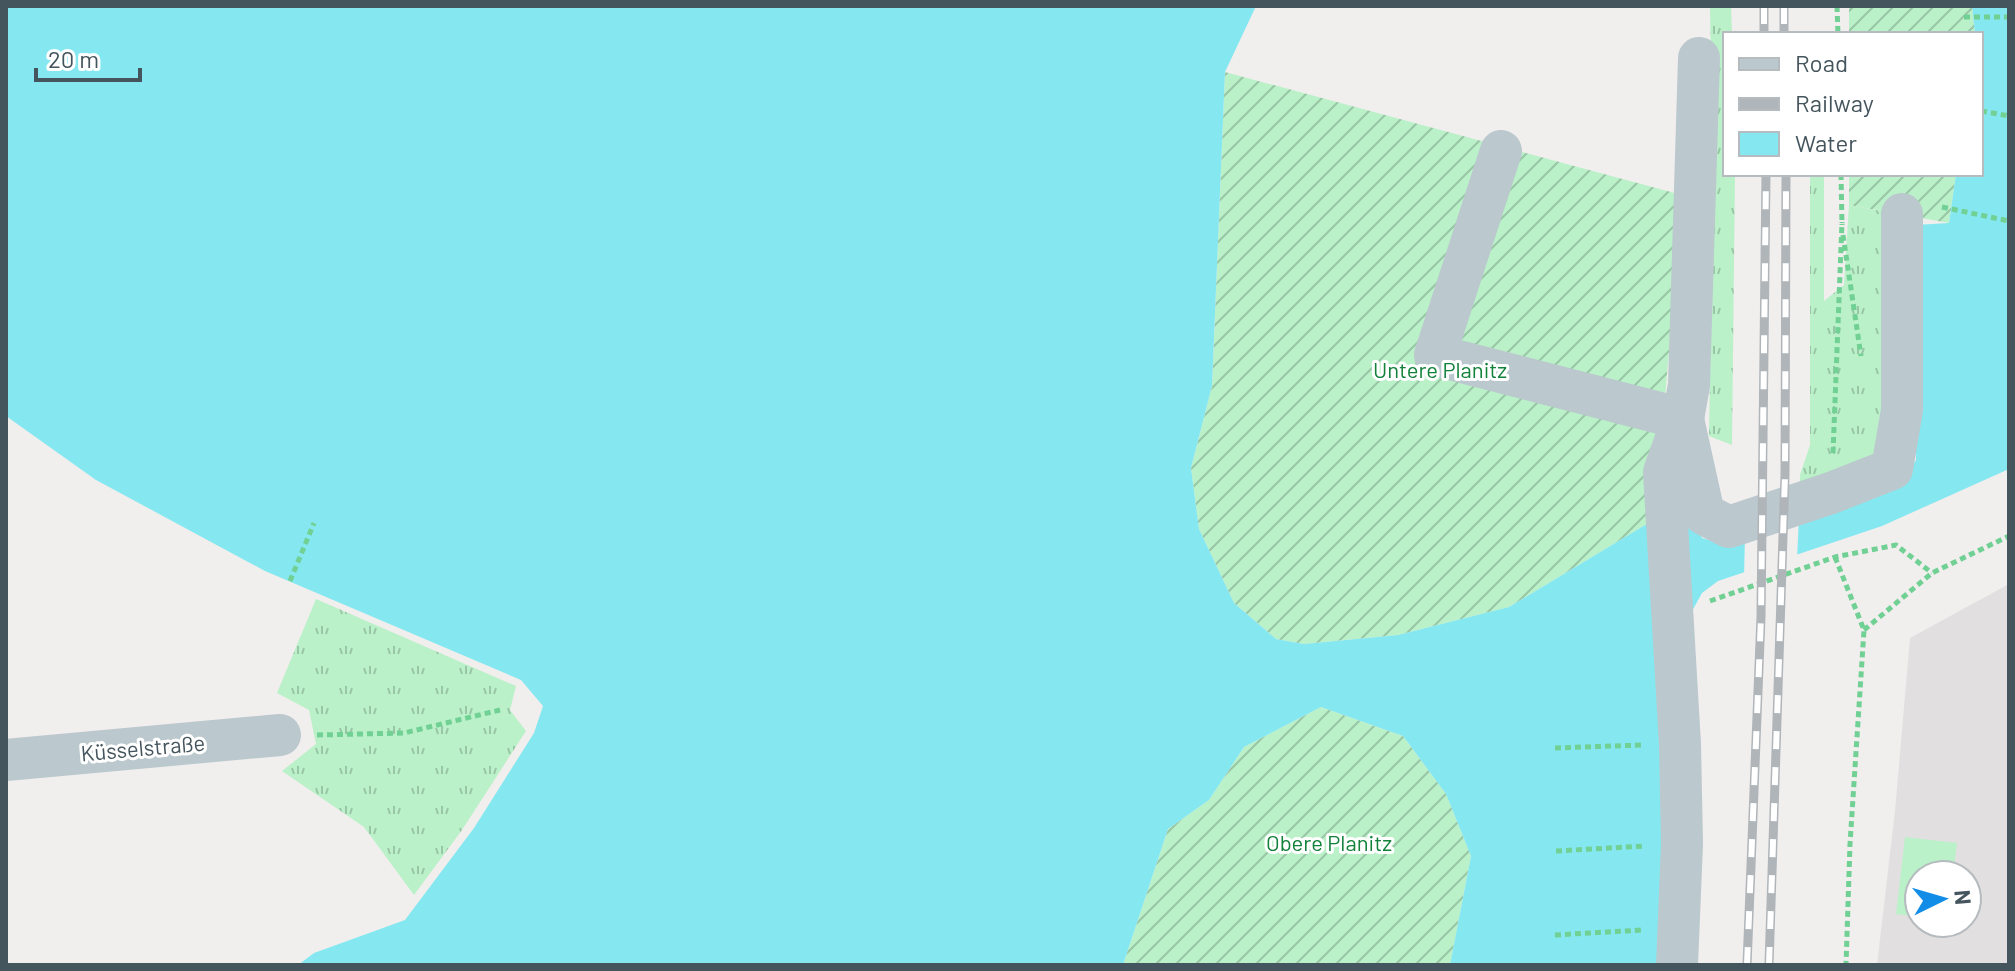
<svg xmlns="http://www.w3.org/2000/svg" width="2015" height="971" font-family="Barlow,sans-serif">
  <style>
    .education { fill: #e2dfe1; fill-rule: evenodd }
    .grass { fill: url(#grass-tufts) }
    .garden { fill: url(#garden-furrows) }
    .pitch { fill: #baf1c8 }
    .water { fill: #85e8f0 }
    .pier { fill: #f1eeee }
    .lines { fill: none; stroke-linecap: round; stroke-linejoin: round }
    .path { stroke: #71d094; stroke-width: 5; stroke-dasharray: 6 4; stroke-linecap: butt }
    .minor { stroke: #bbc8ce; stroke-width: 42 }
    .rail-casing { stroke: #b0b5b9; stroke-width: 9 }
    .rail { stroke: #fff; stroke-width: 6; stroke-dasharray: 18; stroke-linecap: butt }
    .labels { text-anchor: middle; stroke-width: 6; stroke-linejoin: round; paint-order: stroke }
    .park-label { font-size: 22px; fill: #12823b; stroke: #fff }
    .street-label { font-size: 22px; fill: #45555d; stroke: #fff }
  </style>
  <defs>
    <pattern id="grass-tufts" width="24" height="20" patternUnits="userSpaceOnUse" patternTransform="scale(2)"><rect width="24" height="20" fill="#baf1c8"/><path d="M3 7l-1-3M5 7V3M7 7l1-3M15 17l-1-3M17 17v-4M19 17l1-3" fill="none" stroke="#99c6a6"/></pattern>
    <pattern id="garden-furrows" width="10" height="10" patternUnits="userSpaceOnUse" patternTransform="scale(2)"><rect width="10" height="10" fill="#baf1c8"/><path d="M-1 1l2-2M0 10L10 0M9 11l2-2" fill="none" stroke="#99c6a6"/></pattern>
  </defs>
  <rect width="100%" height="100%" fill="#f1eeee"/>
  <path class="education" d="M2009,584V965H1877L1895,811L1910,638ZM1919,875H1967V923H1919Z"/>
  <g class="grass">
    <polygon points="1710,6 1731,6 1732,34 1725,34 1725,174 1735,174 1732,445 1709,436 1713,199"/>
    <polygon points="1810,174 1824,174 1824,301 1844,285 1849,205 1892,213 1881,461 1800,489 1800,475 1810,445"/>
    <polygon points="316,599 516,686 510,710 526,731 462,830 414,895 364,827 282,771 316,744 309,710 277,693"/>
  </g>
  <g class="garden">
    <polygon points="1849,6 1972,6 1975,34 1849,34"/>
    <polygon points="1225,72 1682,195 1655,519 1509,607 1398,635 1304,644 1276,639 1234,603 1199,529 1191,468 1212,386"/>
    <polygon points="1849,174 1956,174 1949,223 1849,205"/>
    <polygon points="1321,707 1403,736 1446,794 1471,856 1450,965 1123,965 1168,829 1209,800 1244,747"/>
  </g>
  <polygon class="pitch" points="1905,837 1957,843 1953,875 1919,875 1919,917 1896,914"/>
  <polygon class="water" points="6,6 1256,6 1225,72 1212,386 1191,468 1199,529 1234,603 1276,639 1304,644 1398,635 1509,607 1655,519 1693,516 1702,538 1727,545 1882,495 1901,484 1916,460 1915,225 1949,223 1956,174 1981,174 1981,34 1975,34 1972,6 2009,6 2009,469 1882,526 1718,581 1702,593 1691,613 1668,804 1659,965 1450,965 1471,856 1446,794 1403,736 1321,707 1244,747 1209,800 1168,829 1123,965 298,965 314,953 405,920 474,828 534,733 543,706 521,680 265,571 96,480 6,416"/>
  <polygon class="pier" points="1799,517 1797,559 1744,577 1745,535"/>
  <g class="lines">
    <g class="path">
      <polyline points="1837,6 1838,34"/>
      <polyline points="1964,17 2009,17"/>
      <polyline points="1981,111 2009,116"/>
      <polyline points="1841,174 1842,225"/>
      <polyline points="1942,207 2009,221"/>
      <polyline points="1843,235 1861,356"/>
      <polyline points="1833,453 1842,222"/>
      <polyline points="1835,557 1864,630 1850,844 1846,965"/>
      <polyline points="290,581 314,523"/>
      <polyline points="1710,601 1835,557 1896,545 1932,573"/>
      <polyline points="1864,630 1932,573 2009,536"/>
      <polyline points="317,735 404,733 500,710"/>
      <polyline points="1555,748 1642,745"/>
      <polyline points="1556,851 1645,846"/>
      <polyline points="1555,935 1642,930"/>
    </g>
    <g class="minor">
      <polyline points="1501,151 1435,355 1683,419"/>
      <polyline points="1683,419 1704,514 1729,527 1831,493 1892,469 1902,410 1902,214"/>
      <polyline points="6,760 280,735"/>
      <polyline points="1677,965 1682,844 1680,744 1664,472 1683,419 1689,385 1699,58"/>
    </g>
    <defs>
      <g id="rail">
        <polyline points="1764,6 1764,34"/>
        <polyline points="1784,6 1784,34"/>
        <polyline points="1747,965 1761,617 1766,174"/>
        <polyline points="1769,965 1785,475 1786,174"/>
      </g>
    </defs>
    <use href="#rail" class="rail-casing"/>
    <use href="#rail" class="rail"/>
  </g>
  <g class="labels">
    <g class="park-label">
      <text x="1440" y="378">Untere Planitz</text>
      <text x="1329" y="851">Obere Planitz</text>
    </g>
    <g class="street-label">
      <text transform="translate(143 748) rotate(-5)" y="8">Küsselstraße</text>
    </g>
  </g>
  <rect width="2015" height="971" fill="none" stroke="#45555d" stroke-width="16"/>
  <rect x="1723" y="32" width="260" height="144" fill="#ffffff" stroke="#b5bbbe" stroke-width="2"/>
  <rect x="1739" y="58" width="40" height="12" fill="#bbc8ce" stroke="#b5bbbe" stroke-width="2"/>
  <text x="1795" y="72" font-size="24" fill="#45555d">Road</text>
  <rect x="1739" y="98" width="40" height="12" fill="#b0b5b9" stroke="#b5bbbe" stroke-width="2"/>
  <text x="1795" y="112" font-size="24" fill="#45555d">Railway</text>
  <rect x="1739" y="132" width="40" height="24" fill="#85e8f0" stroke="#b5bbbe" stroke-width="2"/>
  <text x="1795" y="152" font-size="24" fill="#45555d">Water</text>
  <g transform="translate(1943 899) rotate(85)"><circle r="38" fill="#ffffff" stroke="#b5bbbe" stroke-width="2"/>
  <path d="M0-6L14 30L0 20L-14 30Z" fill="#118de8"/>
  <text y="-12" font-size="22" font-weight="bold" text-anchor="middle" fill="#45555d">N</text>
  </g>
  <path d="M36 68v12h104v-12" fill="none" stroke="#45555d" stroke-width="4"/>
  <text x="48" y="68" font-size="24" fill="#45555d" stroke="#ffffff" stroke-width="6" paint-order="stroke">20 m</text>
</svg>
